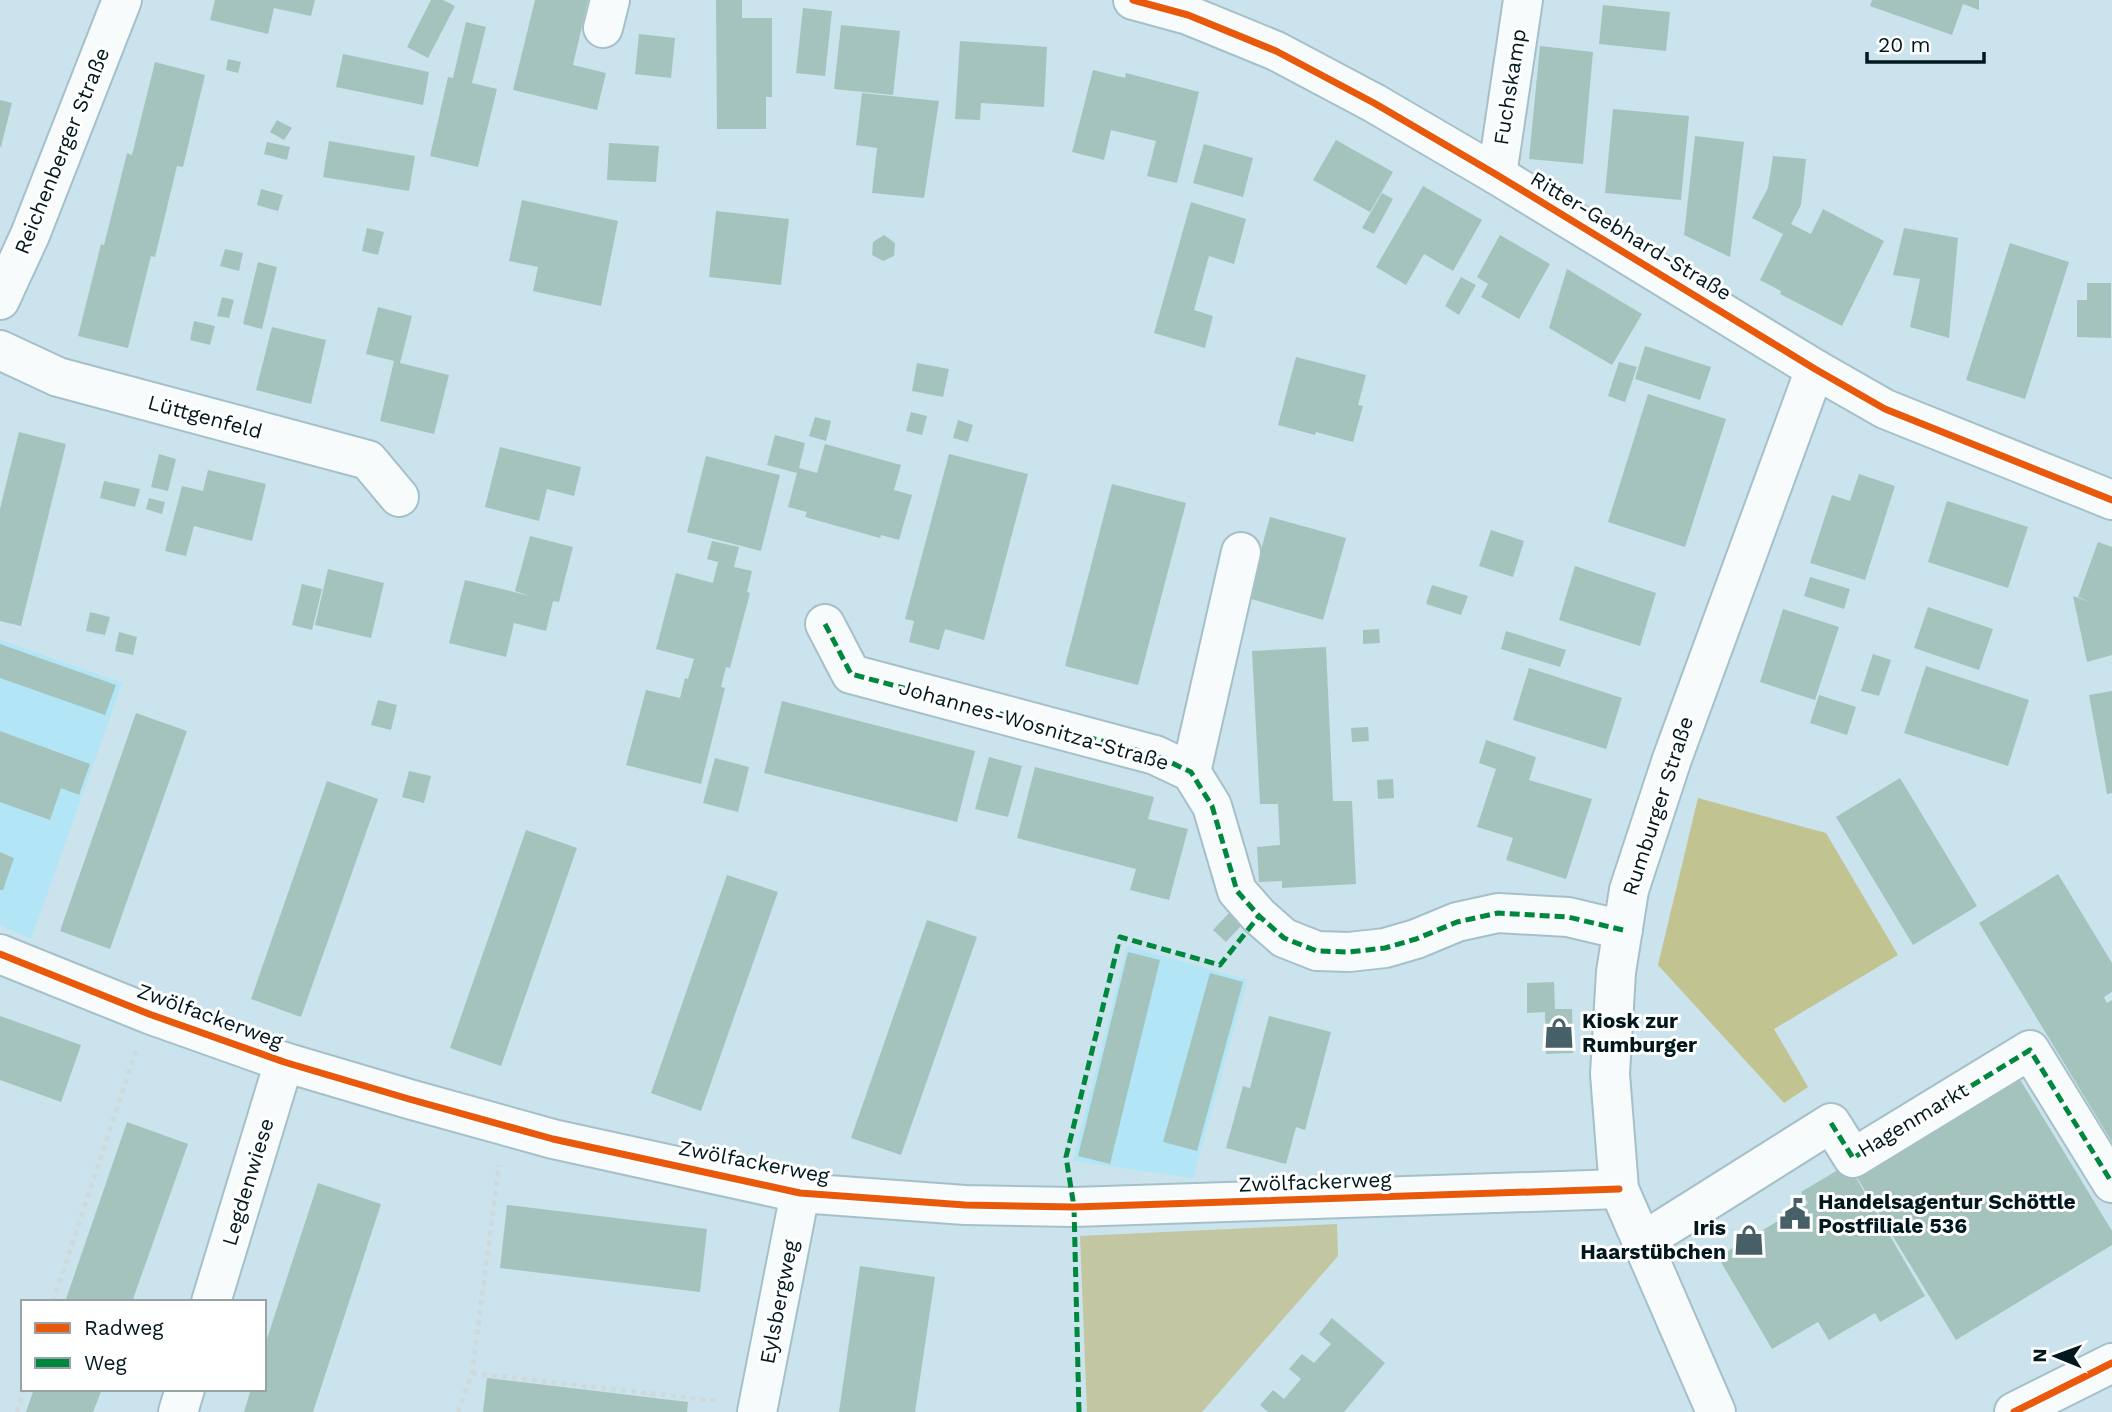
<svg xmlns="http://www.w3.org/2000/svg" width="2112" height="1412" font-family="'Work Sans',sans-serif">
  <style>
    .built { fill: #b2e5f5 }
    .green { fill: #c3c7a1 }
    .forest { fill: #c1c391 }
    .building { fill: #a5c3bd }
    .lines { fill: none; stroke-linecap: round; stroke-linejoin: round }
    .minor-casing { stroke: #a5c0c9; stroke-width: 42 }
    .major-casing { stroke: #a5c0c9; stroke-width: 42 }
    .path { stroke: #cfd8da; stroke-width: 4.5; stroke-dasharray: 5 5; stroke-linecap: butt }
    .minor { stroke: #f7fbfc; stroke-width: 38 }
    .major { stroke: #f7fbfc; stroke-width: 38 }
    .quiet { stroke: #00873e; stroke-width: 5; stroke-dasharray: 10 5; stroke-linecap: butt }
    .cycleway-casing { stroke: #fff; stroke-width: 11 }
    .cycleway { stroke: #e8590c; stroke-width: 7 }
    .labels { text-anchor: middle; stroke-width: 6; stroke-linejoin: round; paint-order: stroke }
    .street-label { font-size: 21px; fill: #01181f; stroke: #fff }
    .poi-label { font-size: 21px; font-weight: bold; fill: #01181f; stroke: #fff; text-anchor: start }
  </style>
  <rect width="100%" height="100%" fill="#cae3ec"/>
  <g class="built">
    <polygon points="0,640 122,683 31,939 0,925"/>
    <polygon points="1127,946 1247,980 1193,1178 1073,1161"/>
  </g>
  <polygon class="green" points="1337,1224 1338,1256 1202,1412 1087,1412 1080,1236"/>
  <polygon class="forest" points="1698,798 1826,833 1898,955 1774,1029 1808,1087 1784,1103 1658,965"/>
  <g class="building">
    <polygon points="215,0 315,0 311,16 274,8 268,34 210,20"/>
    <polygon points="431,0 443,0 455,6 428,58 407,47"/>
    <polygon points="535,0 588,0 573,65 606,73 597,110 513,90"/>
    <polygon points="716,0 742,0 742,18 772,18 772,97 766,97 766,129 717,129"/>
    <polygon points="1872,0 1979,0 1979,10 1963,4 1952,35 1870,6"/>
    <polygon points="1603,5 1670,12 1666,51 1599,44"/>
    <polygon points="803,8 832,11 825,76 796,73"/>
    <polygon points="466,22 486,27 472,83 497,89 478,167 430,156 448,77 453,78"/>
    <polygon points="841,25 900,31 893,95 834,89"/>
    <polygon points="639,34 675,38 671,78 635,74"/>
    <polygon points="960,41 1047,47 1044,107 981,103 980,120 955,119"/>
    <polygon points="1540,46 1593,52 1583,164 1529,159"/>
    <polygon points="343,54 429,72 423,105 336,87"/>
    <polygon points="228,59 241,62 238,73 226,70"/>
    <polygon points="155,62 205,75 183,167 177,166 155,257 151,256 128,348 78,336 101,244 104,245 127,153 132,155"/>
    <polygon points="1093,70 1125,78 1126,73 1199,92 1177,183 1147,176 1156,141 1111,130 1104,160 1072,152"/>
    <polygon points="862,93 939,101 924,198 872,193 877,148 856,145"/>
    <polygon points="0,100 12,103 1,147 0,146"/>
    <polygon points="1613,109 1689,116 1681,200 1605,193"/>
    <polygon points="277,120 292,128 284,140 270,132"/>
    <polygon points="1695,136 1744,142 1730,257 1684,235"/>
    <polygon points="1336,140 1393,172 1370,212 1313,180"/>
    <polygon points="329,141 415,156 409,191 323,177"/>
    <polygon points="267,142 290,147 287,160 264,154"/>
    <polygon points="609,143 659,146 656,182 607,180"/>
    <polygon points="1204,144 1253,158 1243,197 1193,183"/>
    <polygon points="1773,156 1806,159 1801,205 1791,224 1811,234 1823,209 1884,241 1842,326 1780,294 1781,291 1760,280 1783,234 1752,218 1768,188"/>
    <polygon points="1423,186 1482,220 1453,271 1424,254 1406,285 1376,267"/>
    <polygon points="261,189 283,195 278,211 257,205"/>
    <polygon points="1382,193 1393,199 1374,234 1362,228"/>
    <polygon points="522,200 618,221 601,306 533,291 538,267 509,261"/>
    <polygon points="1191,202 1246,219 1234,264 1209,256 1194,310 1213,316 1205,348 1154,333"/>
    <polygon points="716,211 789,219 781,285 709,277"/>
    <polygon points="367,228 384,232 378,255 362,251"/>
    <polygon points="1904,228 1958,238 1949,338 1910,327 1920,279 1893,275"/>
    <polygon points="884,235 895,243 894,256 883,261 872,255 873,242"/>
    <polygon points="1500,235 1550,264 1519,319 1481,297 1488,284 1477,277"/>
    <polygon points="2010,243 2069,262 2025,399 1966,380"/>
    <polygon points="225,249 243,253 239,271 220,266"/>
    <polygon points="258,262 277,267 262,329 243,324"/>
    <polygon points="1567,269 1642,314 1612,365 1549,328"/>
    <polygon points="1461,277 1476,285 1459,315 1445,306"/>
    <polygon points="2087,283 2111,283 2111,338 2077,337 2077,300 2087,300"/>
    <polygon points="222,297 234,300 229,318 217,316"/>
    <polygon points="378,307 412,316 400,363 449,375 434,434 380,421 394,361 366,354"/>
    <polygon points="194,321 215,326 210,345 190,340"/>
    <polygon points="272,327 326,340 311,404 256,390"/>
    <polygon points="1645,346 1711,367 1700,400 1635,379"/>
    <polygon points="1296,357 1366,375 1358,405 1363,406 1353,442 1316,432 1315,435 1278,425"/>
    <polygon points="1619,362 1637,367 1625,402 1608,396"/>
    <polygon points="917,363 949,369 943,397 912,391"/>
    <polygon points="1648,394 1726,419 1685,547 1608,522"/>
    <polygon points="911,412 927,416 922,435 906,431"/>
    <polygon points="815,417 831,421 826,441 809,436"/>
    <polygon points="958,420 973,425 968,442 953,438"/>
    <polygon points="19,432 66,444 21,626 0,621 0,509"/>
    <polygon points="775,435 805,443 799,468 817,473 825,444 901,465 894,490 912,495 899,540 881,535 880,538 805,517 807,512 788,507 797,473 767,465"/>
    <polygon points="500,447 581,467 574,496 547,489 539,521 485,507"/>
    <polygon points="159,454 176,459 168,491 151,487"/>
    <polygon points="949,454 1028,474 984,640 945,629 939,650 909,642 914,621 905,619"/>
    <polygon points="706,456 780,475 761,551 687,532"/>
    <polygon points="208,470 266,484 252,541 194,526 186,556 165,551 182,486 203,491"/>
    <polygon points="1859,474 1895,486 1865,580 1810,563 1832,495 1850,501"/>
    <polygon points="104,481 140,489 135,507 100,498"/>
    <polygon points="1112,484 1186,503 1138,685 1065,666"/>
    <polygon points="149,498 165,502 162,514 146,509"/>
    <polygon points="1947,501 2028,527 2008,588 1928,562"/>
    <polygon points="1270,517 1346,538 1323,620 1248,598"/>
    <polygon points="1491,530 1524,541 1513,577 1479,566"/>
    <polygon points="530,536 573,547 559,602 553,601 546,631 514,623 506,657 449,643 465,580 530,596 515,591"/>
    <polygon points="712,541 739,547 734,567 752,571 747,592 750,593 730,668 726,667 721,687 725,688 701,784 626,765 646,690 680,698 685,678 688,679 694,659 656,649 676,573 713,583 718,562 707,559"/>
    <polygon points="2098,542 2112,547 2112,655 2087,662 2073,596 2093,603 2078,597"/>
    <polygon points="1575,566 1656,593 1640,646 1559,620"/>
    <polygon points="328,569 384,583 371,638 315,625"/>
    <polygon points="1810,577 1850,589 1844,609 1804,596"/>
    <polygon points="302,584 322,589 312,630 292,625"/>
    <polygon points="1432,585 1468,596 1461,615 1426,604"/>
    <polygon points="1928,607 1993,629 1979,670 1914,648"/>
    <polygon points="1783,609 1839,627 1815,700 1760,682"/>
    <polygon points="90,612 110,617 105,635 86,631"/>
    <polygon points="1379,629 1380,643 1363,644 1363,630"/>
    <polygon points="1506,631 1566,650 1560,667 1501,649"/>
    <polygon points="119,632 137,637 133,655 115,651"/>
    <polygon points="0,644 116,685 105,715 0,678"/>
    <polygon points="1326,647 1333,801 1352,801 1356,884 1282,888 1282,881 1259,882 1257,847 1280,845 1278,804 1260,804 1252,651"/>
    <polygon points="1873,654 1891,660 1879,696 1861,691"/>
    <polygon points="1926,666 2029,700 2008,766 1904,733"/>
    <polygon points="1529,668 1622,698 1606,749 1513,720"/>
    <polygon points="2112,691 2112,793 2107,794 2089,695"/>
    <polygon points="1819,695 1856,707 1847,735 1810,723"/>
    <polygon points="378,700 397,705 391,730 371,725"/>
    <polygon points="782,701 975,751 957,822 764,773"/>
    <polygon points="136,713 187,731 110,949 60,931"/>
    <polygon points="1368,727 1369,741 1352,742 1351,728"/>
    <polygon points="0,731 90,764 79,795 61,788 50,820 0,802"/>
    <polygon points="1486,740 1536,757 1529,780 1592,799 1566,879 1506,860 1513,838 1477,827 1496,769 1479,763"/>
    <polygon points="989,757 1022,766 1008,817 975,809"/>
    <polygon points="715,758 749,767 738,812 703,803"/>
    <polygon points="1035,767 1154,797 1148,819 1188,829 1169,900 1130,890 1136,869 1017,838"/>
    <polygon points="409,771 431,776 424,803 402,797"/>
    <polygon points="1900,778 1977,906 1913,945 1836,817"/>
    <polygon points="1393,779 1394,798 1378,799 1377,780"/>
    <polygon points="327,781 378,799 301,1017 251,999"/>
    <polygon points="526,830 577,848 501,1066 450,1048"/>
    <polygon points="0,852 14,858 3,890 0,890"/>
    <polygon points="2058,874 2112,963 2112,992 2104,997 2107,1003 2112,1000 2112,1142 1979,923"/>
    <polygon points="727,875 778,892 701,1111 651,1093"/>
    <polygon points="1229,913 1242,925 1226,942 1213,930"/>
    <polygon points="927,920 977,937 901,1155 851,1138"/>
    <polygon points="1128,952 1160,960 1110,1164 1078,1156"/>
    <polygon points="1210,973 1243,982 1197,1151 1163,1142"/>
    <polygon points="1554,982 1555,1009 1572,1009 1573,1053 1546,1054 1545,1012 1527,1013 1527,983"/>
    <polygon points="0,1016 81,1045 61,1102 0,1080"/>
    <polygon points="1269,1016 1331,1032 1305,1130 1296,1127 1286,1164 1226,1148 1243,1086 1250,1088"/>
    <polygon points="2013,1068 2112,1231 2112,1245 1956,1340 1850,1166"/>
    <polygon points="127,1122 188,1144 132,1302 65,1302"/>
    <polygon points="1848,1164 1925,1296 1880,1322 1875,1313 1829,1340 1818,1322 1772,1349 1718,1257 1808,1203 1801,1192"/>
    <polygon points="318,1183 381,1204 313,1412 244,1412 251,1389 264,1389 264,1348"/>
    <polygon points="507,1205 707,1229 700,1292 500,1268"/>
    <polygon points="860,1266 935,1277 915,1412 839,1412"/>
    <polygon points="1332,1318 1385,1363 1344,1412 1268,1412 1260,1405 1273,1390 1284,1399 1301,1379 1289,1369 1302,1354 1314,1363 1331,1344 1319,1334"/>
    <polygon points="487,1378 688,1402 687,1412 483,1412"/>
    <polygon points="34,1389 102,1389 93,1412 26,1412"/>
  </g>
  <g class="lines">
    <defs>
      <g id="minor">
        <polyline points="1133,0 1188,15 1276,51 1374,103 1497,175 1815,369 1885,409 2112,500"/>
        <polyline points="603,28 610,0"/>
        <polyline points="1497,175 1523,0"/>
        <polyline points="0,300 30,235 122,0"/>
        <polyline points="0,350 58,377 368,460 399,497"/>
        <polyline points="825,624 851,674 1155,755 1191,772 1212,806 1237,891 1259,916 1284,938 1317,951 1349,952 1385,948 1416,939 1457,922 1498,913 1568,917 1623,930"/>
        <polyline points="1191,772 1241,552"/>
        <polyline points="0,954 149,1014 284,1062 409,1099 553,1139 800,1193 965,1205 1074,1207 1619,1189"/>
        <polyline points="1642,1242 1831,1123 1853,1158 2030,1050 2112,1183"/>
        <polyline points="211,1302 284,1062"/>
        <polyline points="178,1412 185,1389"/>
        <polyline points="757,1412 800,1193"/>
        <polyline points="1716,1412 1619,1189 1610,1074 1616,972 1629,890 1672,759 1815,369"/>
      </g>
      <polyline id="major" points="2014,1412 2112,1363"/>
    </defs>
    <use href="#minor" class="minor-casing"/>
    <use href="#major" class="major-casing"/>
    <g class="path">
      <polyline points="53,1302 136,1051"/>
      <polyline points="472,1373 718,1401"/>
      <polyline points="17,1412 24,1389"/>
      <polyline points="458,1412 472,1373 499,1165"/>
    </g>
    <use href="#minor" class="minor"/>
    <use href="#major" class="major"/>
    <g class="quiet">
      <polyline points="825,624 851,674 1155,755 1191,772 1212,806 1237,891 1259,916 1284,938 1317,951 1349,952 1385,948 1416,939 1457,922 1498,913 1568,917 1623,930"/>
      <polyline points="1831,1123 1853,1158 2030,1050 2112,1183"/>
      <polyline points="1079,1412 1074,1207 1066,1157 1120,937 1220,965 1259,916"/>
    </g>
    <defs>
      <g id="cycleway">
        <polyline points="1133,0 1188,15 1276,51 1374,103 1497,175 1815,369 1885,409 2112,500"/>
        <polyline points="0,954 149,1014 284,1062 409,1099 553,1139 800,1193 965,1205 1074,1207 1619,1189"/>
        <polyline points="2014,1412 2112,1363"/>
      </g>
    </defs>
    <use href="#cycleway" class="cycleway-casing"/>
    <use href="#cycleway" class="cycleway"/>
  </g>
  <defs>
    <symbol id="shop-bare" viewBox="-9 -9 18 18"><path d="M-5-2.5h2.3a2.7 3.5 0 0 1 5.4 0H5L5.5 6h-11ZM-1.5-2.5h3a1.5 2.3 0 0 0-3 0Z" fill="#475f67" stroke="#fff" stroke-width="2.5" paint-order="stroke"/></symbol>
    <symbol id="civic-bare" viewBox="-9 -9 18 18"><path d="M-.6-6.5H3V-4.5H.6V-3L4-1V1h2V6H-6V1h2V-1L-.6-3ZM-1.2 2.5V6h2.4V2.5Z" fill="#475f67" stroke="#fff" stroke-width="2.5" paint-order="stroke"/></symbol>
  </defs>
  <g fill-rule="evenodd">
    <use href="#shop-bare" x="1537" y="1011" width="44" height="44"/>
    <use href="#civic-bare" x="1773" y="1192" width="44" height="44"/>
    <use href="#shop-bare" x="1727" y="1218" width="44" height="44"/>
  </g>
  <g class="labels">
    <g class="street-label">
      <text transform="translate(1510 87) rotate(-81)" y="7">Fuchskamp</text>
      <text transform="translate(62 151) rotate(-68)" y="7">Reichenberger Straße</text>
      <text transform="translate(1631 236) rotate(31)" y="7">Ritter-Gebhard-Straße</text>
      <text transform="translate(205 417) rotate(15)" y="7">Lüttgenfeld</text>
      <text transform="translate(1034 725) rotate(16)" y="7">Johannes-Wosnitza-Straße</text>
      <text transform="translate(1658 806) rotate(-72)" y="7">Rumburger Straße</text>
      <text transform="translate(210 1016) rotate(20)" y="7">Zwölfackerweg</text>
      <text transform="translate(1913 1120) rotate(-31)" y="7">Hagenmarkt</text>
      <text transform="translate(754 1162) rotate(11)" y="7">Zwölfackerweg</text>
      <text transform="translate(248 1182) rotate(-73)" y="7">Legdenwiese</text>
      <text transform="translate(1315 1182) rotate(-2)" y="7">Zwölfackerweg</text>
      <text transform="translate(779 1302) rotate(-79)" y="7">Eylsbergweg</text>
    </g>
    <g class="poi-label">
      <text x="1582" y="1028">Kiosk zur<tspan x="1582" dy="24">Rumburger</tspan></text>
      <text x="1818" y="1209">Handelsagentur Schöttle<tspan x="1818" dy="24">Postfiliale 536</tspan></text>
      <text x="1726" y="1235" text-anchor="end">Iris<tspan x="1726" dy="24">Haarstübchen</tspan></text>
    </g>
  </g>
  <rect x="21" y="1300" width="245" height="91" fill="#ffffff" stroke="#99a3a5" stroke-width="2"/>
  <rect x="35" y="1323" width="35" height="10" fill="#e8590c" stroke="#99a3a5" stroke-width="2"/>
  <text x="84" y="1335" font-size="21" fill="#01181f">Radweg</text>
  <rect x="35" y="1358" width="35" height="10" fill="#00873e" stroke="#99a3a5" stroke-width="2"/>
  <text x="84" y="1370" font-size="21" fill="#01181f">Weg</text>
  <g transform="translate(2056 1356) rotate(271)" stroke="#ffffff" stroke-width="5" paint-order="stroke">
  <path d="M0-5L12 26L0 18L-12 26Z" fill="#01181f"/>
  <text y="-10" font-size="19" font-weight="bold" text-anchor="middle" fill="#01181f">N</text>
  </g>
  <path d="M1867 52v10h117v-10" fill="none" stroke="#01181f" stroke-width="3.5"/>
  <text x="1878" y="52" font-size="21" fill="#01181f" stroke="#ffffff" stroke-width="5" paint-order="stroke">20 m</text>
</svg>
